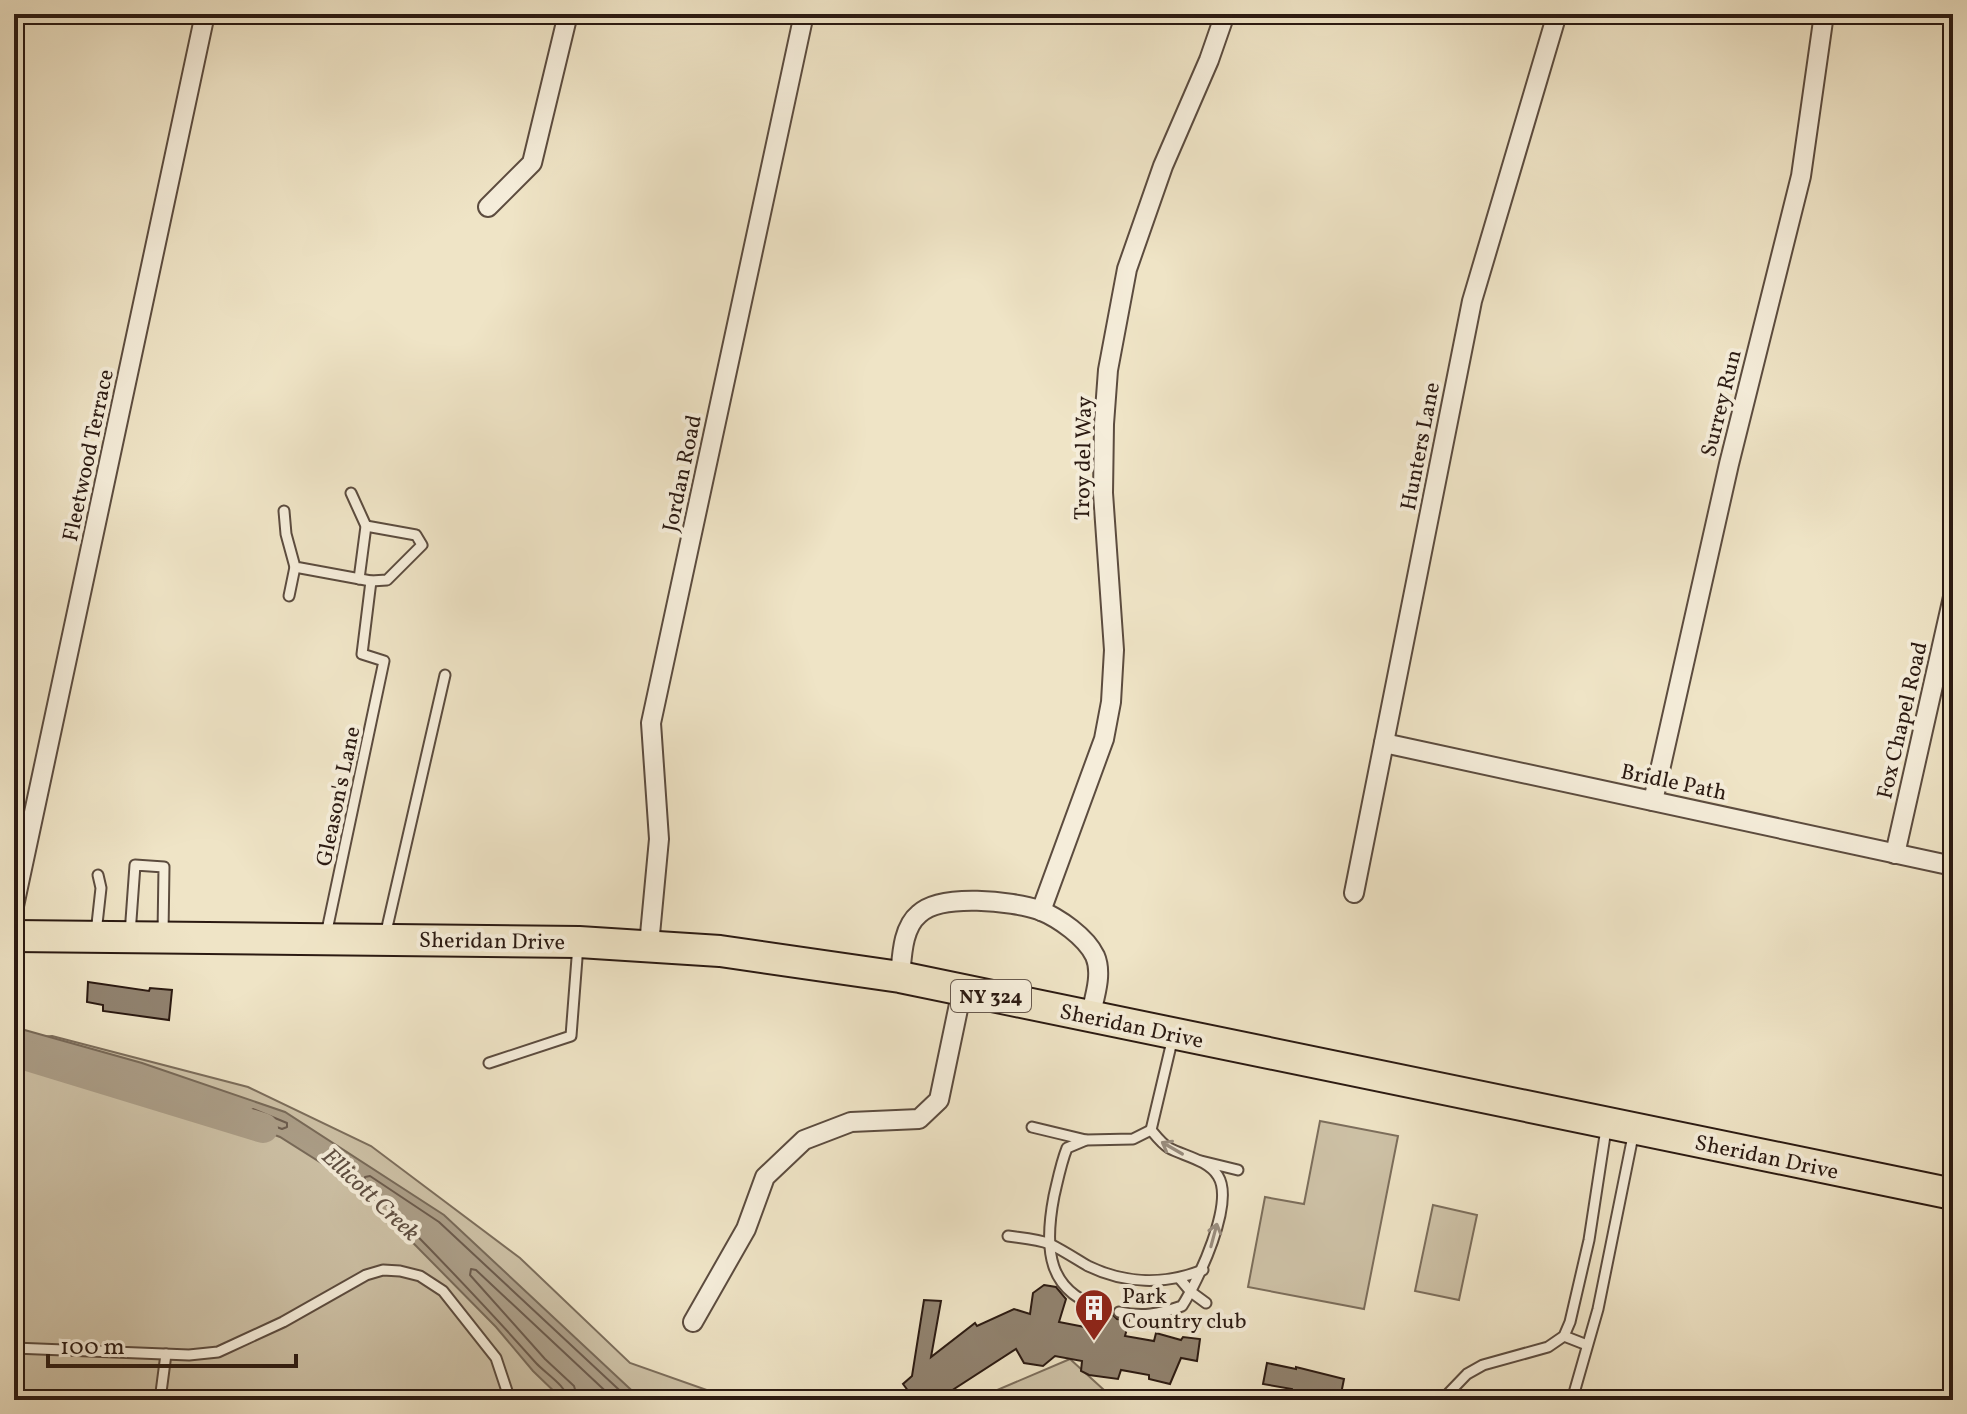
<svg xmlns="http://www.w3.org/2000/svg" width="1967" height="1414" font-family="Vollkorn,serif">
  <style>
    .green { fill: #cec2a7; stroke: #7c6e5c; stroke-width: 2 }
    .water { fill: #ac9f89; stroke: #786a59; stroke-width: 2 }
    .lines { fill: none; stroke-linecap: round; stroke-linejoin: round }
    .shore { stroke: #6c5c4e; stroke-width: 2 }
    .river { stroke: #ac9f89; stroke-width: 30 }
    .building { fill: #918370; stroke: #2b1a12; stroke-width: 2 }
    .service-casing { stroke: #5c4c3f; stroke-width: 13 }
    .minor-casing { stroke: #5c4c3f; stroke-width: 22 }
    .primary-casing { stroke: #2b1a12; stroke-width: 34 }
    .service { stroke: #f5edda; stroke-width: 9 }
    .minor { stroke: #f5edda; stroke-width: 18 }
    .primary { stroke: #efe4c6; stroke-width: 30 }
    .oneway { stroke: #9a8e80 }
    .labels { text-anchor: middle; stroke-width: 8; stroke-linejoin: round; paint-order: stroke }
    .shield { fill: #f5edda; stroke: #68594e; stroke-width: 2 }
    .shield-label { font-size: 20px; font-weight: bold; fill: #2b1a12 }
    .street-label { font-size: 22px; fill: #2b1a12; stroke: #f5edda }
    .poi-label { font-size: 22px; fill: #2b1a12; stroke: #f5edda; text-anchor: start }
    .water-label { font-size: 24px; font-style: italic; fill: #5f4f42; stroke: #f5edda }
  </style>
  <rect width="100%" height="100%" fill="#efe4c6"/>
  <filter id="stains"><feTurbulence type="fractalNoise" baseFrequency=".0025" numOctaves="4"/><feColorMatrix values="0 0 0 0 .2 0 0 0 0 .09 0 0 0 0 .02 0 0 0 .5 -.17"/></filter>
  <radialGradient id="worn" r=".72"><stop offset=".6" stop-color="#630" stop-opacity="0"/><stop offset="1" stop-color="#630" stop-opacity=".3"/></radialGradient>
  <g class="green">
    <polygon points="52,1036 248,1087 371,1146 520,1258 630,1363 735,1400 14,1400 14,1039"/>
    <polygon points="1320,1121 1398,1136 1364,1309 1248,1287 1265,1197 1304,1204"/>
    <polygon points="1433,1205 1477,1215 1459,1300 1415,1291"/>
    <polygon points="1070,1359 1115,1400 981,1400 983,1396"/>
  </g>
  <polygon class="water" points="14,1027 142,1063 285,1112 444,1215 642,1400 563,1400 533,1371 496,1327 356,1185 280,1137 140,1084 14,1045"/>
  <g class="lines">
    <g class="shore">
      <polygon points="253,1109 287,1123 287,1127 282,1129 250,1117 248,1112"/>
      <path d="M568,1400C566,1385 546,1374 536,1363C481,1301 423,1241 364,1182L365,1177L370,1176L439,1222L630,1400"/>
      <polyline points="578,1400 574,1386 545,1359 470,1275 471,1269 476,1270 615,1400"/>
    </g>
    <polyline class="river" points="14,1052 263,1128"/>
  </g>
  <g class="building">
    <polygon points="88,982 149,991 150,988 172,990 169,1020 103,1011 103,1005 87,1002"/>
    <polygon points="1044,1285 1056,1287 1066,1299 1059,1322 1090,1328 1092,1312 1104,1316 1112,1314 1117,1319 1129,1321 1125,1336 1154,1341 1156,1333 1181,1340 1183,1337 1200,1339 1197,1361 1181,1358 1170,1384 1149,1379 1149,1375 1121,1370 1118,1379 1089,1375 1081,1371 1082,1361 1055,1356 1043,1366 1024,1363 1016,1349 937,1400 915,1400 903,1384 912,1376 924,1300 941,1301 931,1357 975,1323 977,1326 1014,1309 1030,1314 1033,1293"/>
    <polygon points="1267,1363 1296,1369 1296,1367 1344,1379 1340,1399 1292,1392 1292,1389 1263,1384"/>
  </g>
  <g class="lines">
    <defs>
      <g id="service">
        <polyline points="351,493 366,526 359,579"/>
        <polyline points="284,511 286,534 295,567 371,581 362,654 384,661 326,935"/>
        <polyline points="366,526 416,535 422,545 387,580 371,581"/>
        <polyline points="289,596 295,567"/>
        <polyline points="96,933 101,888 98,875"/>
        <polyline points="130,934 135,865 164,867 163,934"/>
        <polyline points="385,936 445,675"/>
        <polyline points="489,1063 571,1036 578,945"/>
        <polyline points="1032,1127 1086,1140"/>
        <polyline points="1151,1130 1173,1037"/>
        <polyline points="1201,1161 1238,1170"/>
        <path d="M1008,1236C1022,1238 1038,1239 1050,1244C1064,1251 1076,1259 1088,1266C1125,1284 1165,1285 1203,1270"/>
        <polyline points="1180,1279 1191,1292 1206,1303"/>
        <path d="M1106,1309C1046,1294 1044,1248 1054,1196C1058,1179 1061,1163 1067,1148L1086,1140L1133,1139L1151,1130C1156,1136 1162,1144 1169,1148C1184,1156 1208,1160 1218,1176C1235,1203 1198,1281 1182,1306C1159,1314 1143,1317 1119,1312"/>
        <polyline points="1564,1336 1587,1345"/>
        <polyline points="14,1348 189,1355 218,1352 283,1322 366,1275 383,1270 400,1271 420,1276 443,1291 496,1358 510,1400"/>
        <polyline points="952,1399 955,1400"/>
        <polyline points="160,1400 166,1354"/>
        <polyline points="1442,1400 1467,1374 1483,1365 1548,1347 1564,1336 1570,1322 1589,1240 1606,1129"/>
        <polyline points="1572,1400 1598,1309 1634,1131"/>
      </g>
      <g id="minor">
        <polyline points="488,207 532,163 568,14"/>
        <polyline points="1384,743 1953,866"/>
        <polyline points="1653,801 1729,464 1801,176 1824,14"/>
        <polyline points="1895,854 1953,597"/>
        <polyline points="1354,893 1472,301 1557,14"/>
        <polyline points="14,906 205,14"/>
        <polyline points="1041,911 1104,739 1111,702 1114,650 1103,493 1104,424 1108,370 1127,269 1163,166 1209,60 1225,14"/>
        <polyline points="649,945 659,839 651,723 804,14"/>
        <path d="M900,977C902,957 902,928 919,914C941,893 1012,901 1039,910C1059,918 1086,937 1095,956C1103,974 1094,999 1090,1017"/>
        <polyline points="693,1322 746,1229 765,1177 804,1140 851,1122 919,1119 939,1100 962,990"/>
      </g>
      <polyline id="primary" points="14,936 579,942 720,951 900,977 1953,1194"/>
    </defs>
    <use href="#service" class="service-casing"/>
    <use href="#minor" class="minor-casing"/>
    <use href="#primary" class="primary-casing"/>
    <use href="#service" class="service"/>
    <use href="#minor" class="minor"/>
    <use href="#primary" class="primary"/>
  </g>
  <defs><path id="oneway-shaft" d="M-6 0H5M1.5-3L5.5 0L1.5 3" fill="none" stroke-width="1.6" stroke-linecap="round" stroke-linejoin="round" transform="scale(2)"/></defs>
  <g class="oneway">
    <use href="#oneway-shaft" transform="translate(1172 1148) rotate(-150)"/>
    <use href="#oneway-shaft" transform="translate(1214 1235) rotate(-75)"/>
  </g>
  <defs>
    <symbol id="building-pin" viewBox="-11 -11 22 30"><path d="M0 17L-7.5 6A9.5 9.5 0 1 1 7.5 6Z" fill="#8f2418" stroke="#f5edda"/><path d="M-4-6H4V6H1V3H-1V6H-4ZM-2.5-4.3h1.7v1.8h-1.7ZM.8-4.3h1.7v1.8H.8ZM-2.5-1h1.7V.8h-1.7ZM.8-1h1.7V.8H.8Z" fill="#fff"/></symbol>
  </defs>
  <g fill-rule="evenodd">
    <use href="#building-pin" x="1072" y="1286" width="44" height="60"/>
  </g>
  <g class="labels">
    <rect class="shield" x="951" y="980" width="80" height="32" rx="6"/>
    <g class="shield-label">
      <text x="991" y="1003">NY 324</text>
    </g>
    <g class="street-label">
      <text transform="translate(1720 403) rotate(-76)" y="8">Surrey Run</text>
      <text transform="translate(1419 446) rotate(-79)" y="8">Hunters Lane</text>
      <text transform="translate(87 455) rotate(-78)" y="8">Fleetwood Terrace</text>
      <text transform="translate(1082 458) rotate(-89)" y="8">Troy del Way</text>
      <text transform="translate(681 473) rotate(-78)" y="8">Jordan Road</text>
      <text transform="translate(1901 720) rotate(-77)" y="8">Fox Chapel Road</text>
      <text transform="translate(1674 781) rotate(12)" y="8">Bridle Path</text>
      <text transform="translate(337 796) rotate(-78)" y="8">Gleason's Lane</text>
      <text transform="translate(492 940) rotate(1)" y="8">Sheridan Drive</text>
      <text transform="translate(1132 1025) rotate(12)" y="8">Sheridan Drive</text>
      <text transform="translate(1767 1156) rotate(12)" y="8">Sheridan Drive</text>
    </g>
    <g class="poi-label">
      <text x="1122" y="1303">Park<tspan x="1122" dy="25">Country club</tspan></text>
    </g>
    <g class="water-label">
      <text transform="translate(371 1194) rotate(43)" y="8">Ellicott Creek</text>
    </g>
  </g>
  <rect width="1967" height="1414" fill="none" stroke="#efe4c6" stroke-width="48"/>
  <rect x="16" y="16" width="1935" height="1382" fill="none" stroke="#2b1a12" stroke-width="4"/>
  <rect x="24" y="24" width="1919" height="1366" fill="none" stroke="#2b1a12" stroke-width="2"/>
  <path d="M48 1354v12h248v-12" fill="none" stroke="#2b1a12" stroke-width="4"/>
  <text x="60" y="1354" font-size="24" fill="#2b1a12" stroke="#f5edda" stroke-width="6" paint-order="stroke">100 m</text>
  <rect width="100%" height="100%" filter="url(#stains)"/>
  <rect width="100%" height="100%" fill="url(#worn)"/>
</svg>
